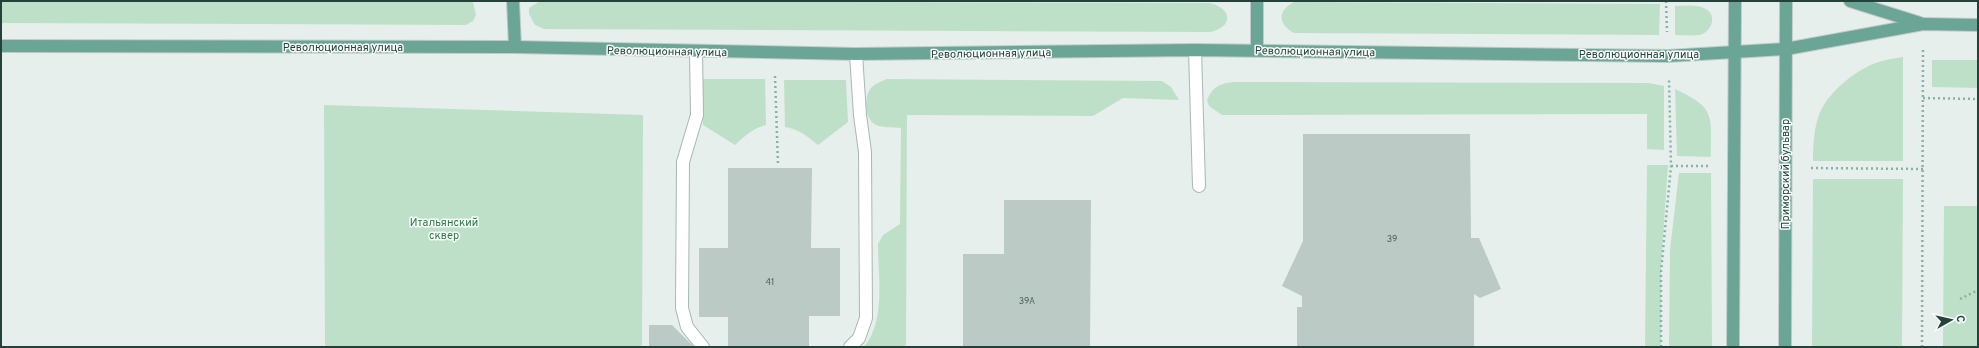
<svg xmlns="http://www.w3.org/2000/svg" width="1979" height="348" font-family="Overpass,sans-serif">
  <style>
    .green { fill: #bfe0c8 }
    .building { fill: #bbcac4 }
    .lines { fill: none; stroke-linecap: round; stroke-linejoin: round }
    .minor-casing { stroke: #a8b8b2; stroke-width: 14 }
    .major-casing { stroke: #c2cac8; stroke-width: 14 }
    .path { stroke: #86b3a5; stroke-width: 2.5; stroke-dasharray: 2 3; stroke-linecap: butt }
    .minor { stroke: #fff; stroke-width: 12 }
    .major { stroke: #6aa596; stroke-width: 12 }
    .labels { text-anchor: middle; stroke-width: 3; stroke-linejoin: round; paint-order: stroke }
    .number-label { font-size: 9px; fill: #4a645c }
    .street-label { font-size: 11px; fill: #24423a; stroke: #f7fbf9 }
    .park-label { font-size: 11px; fill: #2d7a4b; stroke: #f7fbf9 }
  </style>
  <rect width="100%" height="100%" fill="#e6efeb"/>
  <g class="green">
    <polygon points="1,1 470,1 473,2 476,15 473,21 466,25 1,23"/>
    <path d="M540,1L1210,3C1233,9 1233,27 1210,32L544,29L535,25L529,14V8Z"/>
    <path d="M1294,2L1660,4L1659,35L1294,33C1278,24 1277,11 1294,2Z"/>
    <path d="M1675,6C1685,6 1697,4 1706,9C1718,16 1711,32 1700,35C1692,36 1683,35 1675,35Z"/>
    <path d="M1903,57V161H1813C1813,145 1814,125 1821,110C1829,94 1849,76 1865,68C1877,61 1890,59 1903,57Z"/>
    <polygon points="1932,60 1978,60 1978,88 1932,87"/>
    <path d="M702,79H765L766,125C753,128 745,136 735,145L703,125Z"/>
    <path d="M887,79L1162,81L1171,87L1179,100L1123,98L1093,116L907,115L906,347H864C886,320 878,276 878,244L883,235L900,224L901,128C893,127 883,128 876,125C865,119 864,101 869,91C873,84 880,82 887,79Z"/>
    <path d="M784,80H846L848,122L818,145C807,136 799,129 785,127Z"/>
    <path d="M1233,82L1649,83L1664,86V150L1647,149V114L1222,115L1209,106L1207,100C1213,87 1218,84 1233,82Z"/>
    <path d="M1675,89C1716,108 1711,115 1711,157L1677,156Z"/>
    <polygon points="324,105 643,115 642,347 325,347"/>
    <polygon points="1647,165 1668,165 1661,268 1661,347 1645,347"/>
    <polygon points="1679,173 1711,173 1712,347 1669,347 1670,250"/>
    <polygon points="1813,179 1903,179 1902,347 1812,347"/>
    <polygon points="1944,206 1978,206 1978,347 1943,347"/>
  </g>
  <g class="building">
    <polygon points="1303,134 1470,134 1471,238 1479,238 1501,289 1480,298 1474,294 1474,347 1297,347 1297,307 1302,307 1302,296 1282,286 1303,241"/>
    <polygon points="728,168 812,168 811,248 840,248 840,316 809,316 809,346 728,346 728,317 699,317 699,248 728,248"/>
    <polygon points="1004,200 1091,200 1090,347 963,347 963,254 1004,254"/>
    <polygon points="649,325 672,325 694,347 649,347"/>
  </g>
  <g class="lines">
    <defs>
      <g id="minor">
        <polyline points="1195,50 1199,186"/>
        <polyline points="696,52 697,115 683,162 682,308 687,327 703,347"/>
        <polyline points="850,347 859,338 866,318 865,152 860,115 856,54"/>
      </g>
      <g id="major">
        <polyline points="513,1 515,47"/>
        <polyline points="1850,1 1920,23"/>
        <polyline points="1,46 515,47 856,54 1195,50 1668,56 1786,49 1923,24 1978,25"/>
        <polyline points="1257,50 1257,1"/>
        <polyline points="1733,347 1735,1"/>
        <polyline points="1785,347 1786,1"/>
      </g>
    </defs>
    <use href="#minor" class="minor-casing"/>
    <use href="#major" class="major-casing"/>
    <g class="path">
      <polyline points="1666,1 1667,32"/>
      <polyline points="775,76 778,165"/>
      <polyline points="1923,98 1978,99"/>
      <polyline points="1671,166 1711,166"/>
      <polyline points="1811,168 1923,169"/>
      <polyline points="1960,299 1978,290"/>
      <polyline points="1661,347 1661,272 1671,166 1669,79"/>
      <polyline points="1922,347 1923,48"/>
    </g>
    <use href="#minor" class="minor"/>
    <use href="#major" class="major"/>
  </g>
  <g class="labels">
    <g class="number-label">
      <text x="1392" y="242">39</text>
      <text x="770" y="285">41</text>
      <text x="1027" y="304">39А</text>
    </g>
    <g class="street-label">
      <text x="343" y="51">Революционная улица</text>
      <text transform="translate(667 51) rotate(1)" y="4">Революционная улица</text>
      <text transform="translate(1315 51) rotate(1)" y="4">Революционная улица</text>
      <text transform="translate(991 53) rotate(-1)" y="4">Революционная улица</text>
      <text x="1639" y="58">Революционная улица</text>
      <text transform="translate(1785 174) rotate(-90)" y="4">Приморский бульвар</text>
    </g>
    <g class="park-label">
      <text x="444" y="226">Итальянский<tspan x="444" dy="13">сквер</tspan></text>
    </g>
  </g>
  <rect width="1979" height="348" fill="none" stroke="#24423a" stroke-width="4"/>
  <g transform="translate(1951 320) rotate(82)" stroke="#f7fbf9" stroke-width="3" paint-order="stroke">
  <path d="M0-3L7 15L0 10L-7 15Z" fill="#24423a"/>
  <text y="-6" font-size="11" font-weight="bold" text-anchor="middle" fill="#24423a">С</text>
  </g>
</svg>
